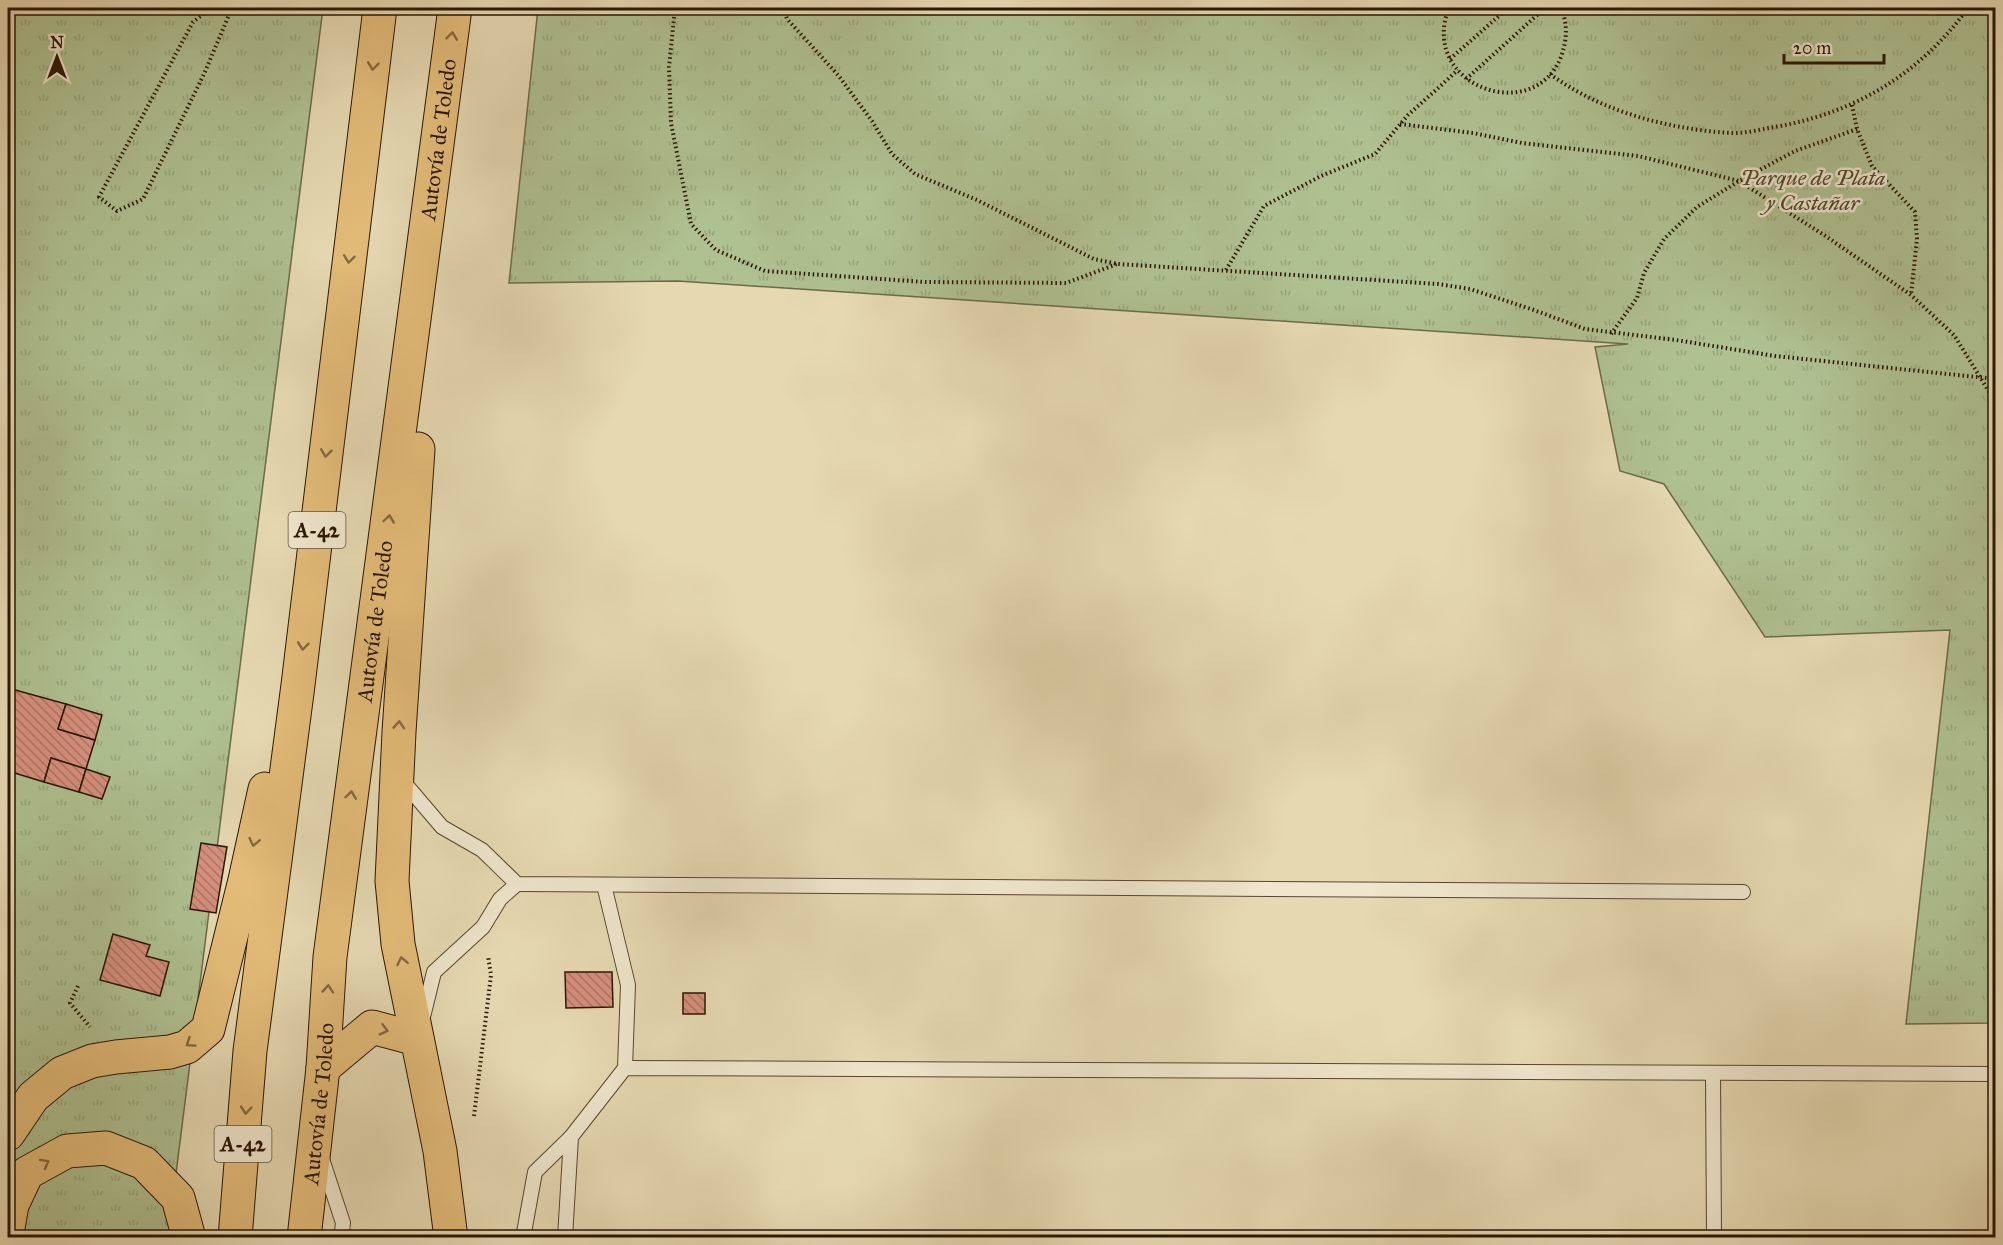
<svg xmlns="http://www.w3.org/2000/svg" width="2003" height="1245" font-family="'IM FELL Great Primer',serif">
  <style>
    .grass { fill: url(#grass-tufts); stroke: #6c6b48; stroke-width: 1.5 }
    .building { fill: url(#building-back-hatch); stroke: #291600; stroke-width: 1.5 }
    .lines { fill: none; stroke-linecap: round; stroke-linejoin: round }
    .service-casing { stroke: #58472c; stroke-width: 16 }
    .motorway-casing { stroke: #291600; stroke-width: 35 }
    .path { stroke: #291600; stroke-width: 4; stroke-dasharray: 1.5 3; stroke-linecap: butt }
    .service { stroke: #efe6cd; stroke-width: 14 }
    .motorway { stroke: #e3bc79; stroke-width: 33 }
    .oneway { stroke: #86693c }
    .labels { text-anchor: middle; stroke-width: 5; stroke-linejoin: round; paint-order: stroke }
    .shield { fill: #efe6cd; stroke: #64543e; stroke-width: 1.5 }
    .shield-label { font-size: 21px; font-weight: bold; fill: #291600 }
    .street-label { font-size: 22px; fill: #291600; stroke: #efe6cd }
    .park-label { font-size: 22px; font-style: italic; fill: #51492c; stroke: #efe6cd }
  </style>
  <defs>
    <pattern id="grass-tufts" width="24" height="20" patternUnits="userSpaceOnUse" patternTransform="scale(1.5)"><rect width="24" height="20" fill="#afc091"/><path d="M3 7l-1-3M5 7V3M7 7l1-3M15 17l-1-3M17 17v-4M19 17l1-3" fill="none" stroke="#97a47b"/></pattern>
    <pattern id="building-back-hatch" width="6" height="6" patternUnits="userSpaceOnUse" patternTransform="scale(1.5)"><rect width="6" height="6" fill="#d58f7d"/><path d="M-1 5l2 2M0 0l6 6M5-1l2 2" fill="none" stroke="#ad7464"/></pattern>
  </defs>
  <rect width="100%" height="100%" fill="#e6d9b2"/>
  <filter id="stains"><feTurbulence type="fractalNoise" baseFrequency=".00333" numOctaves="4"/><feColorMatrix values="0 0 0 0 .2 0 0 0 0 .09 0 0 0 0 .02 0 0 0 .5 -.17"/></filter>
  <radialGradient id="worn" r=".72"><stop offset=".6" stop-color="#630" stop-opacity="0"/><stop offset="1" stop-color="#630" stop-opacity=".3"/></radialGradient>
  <g class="grass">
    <polygon points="8,8 323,8 168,1237 8,1237"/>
    <polygon points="538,8 1995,8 1995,1023 1906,1024 1950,630 1765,637 1664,484 1620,471 1595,347 1628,344 678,281 509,283"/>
  </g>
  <g class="building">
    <polygon points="8,688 66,704 58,729 95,740 86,769 51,758 44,782 8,771"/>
    <polygon points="66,704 102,715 95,740 58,729"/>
    <polygon points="51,758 86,769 79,792 44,782"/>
    <polygon points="86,769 110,777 102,799 79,792"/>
    <polygon points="201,843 227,847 216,913 190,909"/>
    <polygon points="113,934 150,945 146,956 169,962 160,996 100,980"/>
    <polygon points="565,972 612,972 613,1007 566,1008"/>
    <rect x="683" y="993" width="22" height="21"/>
  </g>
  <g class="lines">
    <defs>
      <g id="service">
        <polyline points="401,779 442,827 482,850 517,884 1743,892"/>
        <polyline points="604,885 628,985 625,1068"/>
        <polyline points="423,1017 434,972 483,927 500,899 517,884"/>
        <polyline points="1713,1073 1714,1238"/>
        <polyline points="322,1159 343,1223 341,1238"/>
        <polyline points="523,1238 535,1172 571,1137"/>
        <polyline points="565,1238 571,1137 625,1068 1996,1074"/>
      </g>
      <g id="motorway">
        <polyline points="418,449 399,732 392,881 398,944 440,1151 451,1238"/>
        <polyline points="323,1068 372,1027 417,1039"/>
        <polyline points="8,1134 33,1097 62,1073 92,1061 116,1057 170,1052 187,1047 208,1029 245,880 265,789"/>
        <polyline points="8,1228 12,1205 27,1173 67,1151 106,1148 144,1163 178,1198 189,1238"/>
        <polyline points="235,1238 250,1051 298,685 380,8"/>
        <path id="s1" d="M304,1238L323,1068L330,957L455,8"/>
      </g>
    </defs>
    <use href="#service" class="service-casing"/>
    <use href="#motorway" class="motorway-casing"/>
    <g class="path">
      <polyline points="211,8 193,22 99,197 117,211 143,199 204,74 232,8"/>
      <polyline points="675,8 669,67 671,123 691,224 716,250 765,271 925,282 1066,283 1117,264"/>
      <polyline points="784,8 787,19 838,75 872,121 892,154 915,174 977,200 1094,259 1118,264 1438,284 1470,289 1534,310 1585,329 1676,340 1775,356 1996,379"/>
      <path d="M1449,8C1418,85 1533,127 1561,57C1567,40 1568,24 1561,8"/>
      <polyline points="1450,59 1508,8"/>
      <path d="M1550,74C1580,96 1613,110 1649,120C1677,127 1705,132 1734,133C1748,133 1762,129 1775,127C1855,113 1920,74 1968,8"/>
      <polyline points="1466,79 1545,8"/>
      <polyline points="1852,105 1857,129 1872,166 1915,212 1917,239 1911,295"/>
      <polyline points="1400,124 1473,133 1522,143 1638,156 1739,181 1824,235 1911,295 1954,335 1996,403"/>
      <polyline points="1226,270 1264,206 1321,176 1375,154 1408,115 1458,70"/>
      <polyline points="1611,334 1637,298 1644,273 1664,239 1697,207 1739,181 1795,151 1857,129"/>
      <polyline points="78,986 70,1003 90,1027"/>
      <polyline points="474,1116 491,975 488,956"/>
    </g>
    <use href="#service" class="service"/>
    <use href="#motorway" class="motorway"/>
  </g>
  <defs><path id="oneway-chevron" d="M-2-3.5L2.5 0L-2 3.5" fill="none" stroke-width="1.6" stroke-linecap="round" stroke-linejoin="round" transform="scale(1.5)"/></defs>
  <g class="oneway">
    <use href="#oneway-chevron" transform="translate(452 36) rotate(-83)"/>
    <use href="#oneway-chevron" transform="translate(373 66) rotate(97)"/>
    <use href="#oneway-chevron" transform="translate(349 259) rotate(97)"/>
    <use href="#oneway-chevron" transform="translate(326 453) rotate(97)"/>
    <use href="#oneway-chevron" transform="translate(389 519) rotate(-82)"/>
    <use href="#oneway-chevron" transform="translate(303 646) rotate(97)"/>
    <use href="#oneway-chevron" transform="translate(399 725) rotate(-86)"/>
    <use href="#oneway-chevron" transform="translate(351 795) rotate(-82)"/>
    <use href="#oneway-chevron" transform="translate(254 842) rotate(103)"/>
    <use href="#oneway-chevron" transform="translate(402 961) rotate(-101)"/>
    <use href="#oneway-chevron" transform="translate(328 989) rotate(-86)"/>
    <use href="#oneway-chevron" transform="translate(384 1030) rotate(15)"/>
    <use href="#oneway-chevron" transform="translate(190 1043) rotate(146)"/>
    <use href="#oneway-chevron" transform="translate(246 1110) rotate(95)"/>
    <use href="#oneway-chevron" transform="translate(45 1163) rotate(-29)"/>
  </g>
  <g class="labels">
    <g class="shield">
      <rect x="288.5" y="512" width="57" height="36" rx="4.5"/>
      <rect x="214.5" y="1126" width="57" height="36" rx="4.5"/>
    </g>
    <g class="shield-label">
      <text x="317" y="537">A-42</text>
      <text x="243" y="1151">A-42</text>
    </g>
    <g class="street-label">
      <text dy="8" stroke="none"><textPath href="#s1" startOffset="1107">Autovía de Toledo</textPath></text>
      <text dy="8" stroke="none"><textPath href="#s1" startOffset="621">Autovía de Toledo</textPath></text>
      <text dy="8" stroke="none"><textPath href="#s1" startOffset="135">Autovía de Toledo</textPath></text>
    </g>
    <g class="park-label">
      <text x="1813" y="185">Parque de Plata<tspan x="1813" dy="25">y Castañar</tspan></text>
    </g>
  </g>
  <rect width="2003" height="1245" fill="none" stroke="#e6d9b2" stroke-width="30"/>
  <rect x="9" y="9" width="1985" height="1227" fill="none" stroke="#291600" stroke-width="3"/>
  <rect x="15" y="15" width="1973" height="1215" fill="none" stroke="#291600" stroke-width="1.5"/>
  <g transform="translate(57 57)" stroke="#efe6cd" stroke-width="4.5" paint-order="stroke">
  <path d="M0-4.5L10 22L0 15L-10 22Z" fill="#291600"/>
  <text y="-9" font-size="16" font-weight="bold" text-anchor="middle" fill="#291600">N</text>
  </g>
  <path d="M1784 54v9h100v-9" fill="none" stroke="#291600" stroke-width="3"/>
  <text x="1793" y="54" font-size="18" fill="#291600" stroke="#efe6cd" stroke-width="4.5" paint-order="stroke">20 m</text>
  <rect width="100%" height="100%" filter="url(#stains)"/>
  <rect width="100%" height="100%" fill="url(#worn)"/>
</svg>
